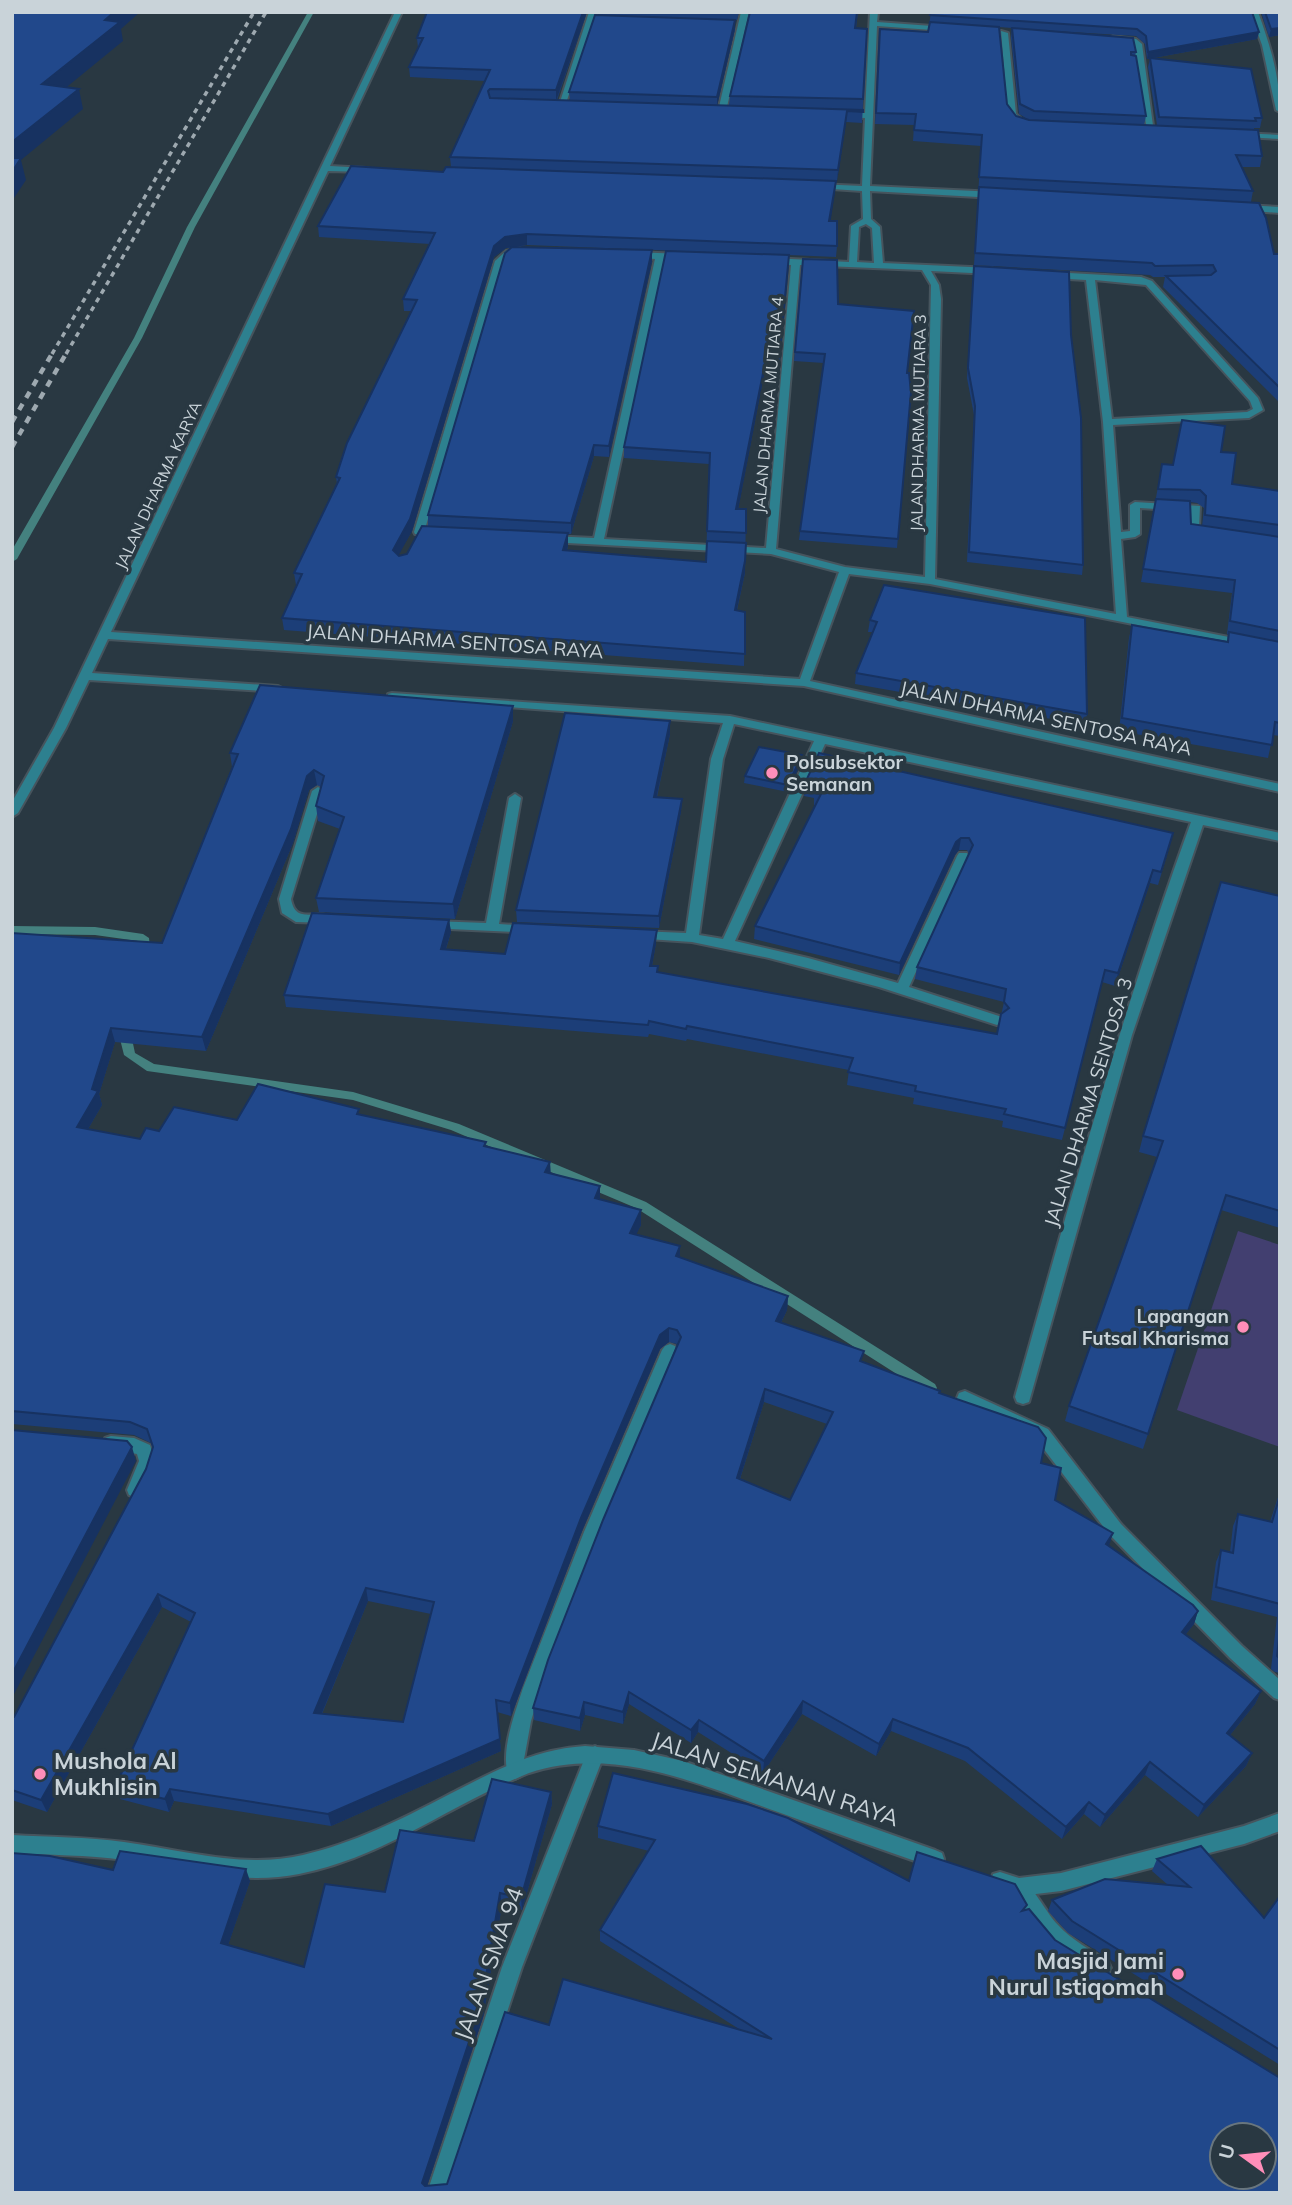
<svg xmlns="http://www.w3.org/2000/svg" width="1292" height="2205" font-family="Mulish,sans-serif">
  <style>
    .green { fill: #423f70 }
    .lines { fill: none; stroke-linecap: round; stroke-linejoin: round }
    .stream { fill: #44817f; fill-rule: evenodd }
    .minor-casing { stroke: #46545d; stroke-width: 4 }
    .tertiary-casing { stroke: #46545d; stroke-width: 4 }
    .minor { fill: #2d808f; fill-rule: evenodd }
    .tertiary { fill: #2d808f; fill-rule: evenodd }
    .rail-far1 { stroke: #9ea9b0; stroke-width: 3.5; stroke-dasharray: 5 5; stroke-linecap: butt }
    .rail { stroke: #9ea9b0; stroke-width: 4.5; stroke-dasharray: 7 7; stroke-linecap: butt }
    .wall { fill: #1c3e78; fill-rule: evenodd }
    .shaded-wall { fill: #173261 }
    .building { fill: #21488b; stroke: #173261; stroke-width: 2; fill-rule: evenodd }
    .poi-dot { fill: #ff8eb9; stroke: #293842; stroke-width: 2.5 }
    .labels { text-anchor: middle; stroke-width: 7; stroke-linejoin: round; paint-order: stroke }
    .far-street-label { font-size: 16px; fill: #c9d3d9; stroke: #293842 }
    .street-label { font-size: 19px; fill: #c9d3d9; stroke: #293842 }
    .poi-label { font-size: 19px; font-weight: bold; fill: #c9d3d9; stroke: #293842; text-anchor: start }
    .near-poi-label { font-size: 23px; font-weight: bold; fill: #c9d3d9; stroke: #293842; text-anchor: start }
    .near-street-label { font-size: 23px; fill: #c9d3d9; stroke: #293842 }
  </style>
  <rect width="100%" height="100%" fill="#293842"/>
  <polygon class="green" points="1238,1231 1280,1245 1280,1447 1177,1410"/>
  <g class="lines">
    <g class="stream">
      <polygon points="308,12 314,12 195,227 142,338 17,559 12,562 12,550 134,338 187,227"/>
      <polygon points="12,926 95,927 143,934 149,938 151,957 145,961 141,960 138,941 95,935 12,934"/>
      <polygon points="128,1025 134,1029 132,1039 135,1053 154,1064 353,1092 459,1124 646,1202 935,1384 937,1388 935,1392 930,1394 925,1392 636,1208 451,1130 353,1100 147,1071 124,1055 120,1039 122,1029"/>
    </g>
    <defs>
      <g id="minor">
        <path d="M395,12H402L330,166L367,168L371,170L367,172L328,171L111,632L800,679L839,572L771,554L549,542L544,539L549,536L594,538L655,259L632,257L631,255L635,252L681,254L685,257L681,260L664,259L604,539L766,548L791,265L772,264L768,261L772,258L849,262L851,226L863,219L862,191L817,188L813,186L817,184L862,186L865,118L846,117L842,115L846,113H865L870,12H878L877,22L946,27L950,29L946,31L877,26L870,186L996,192L1000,195L996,198L870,191L871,219L880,227L883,263L992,268L996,271L992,274L931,271L939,285L941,299L935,579L1116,614L1103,422L1086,280L1051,278L1047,275L1051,272L1141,277L1152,281L1258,398L1263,410L1249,418L1113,425L1121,532L1130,531V505L1135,502L1200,506L1199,529L1208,533L1203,536L1189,534L1190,511L1140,508V534L1135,537L1121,539L1127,617L1280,647V653L930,584L849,574L810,681L1280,784V792L804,686L108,639L92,673L278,686L284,689L278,692L89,680L66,728L18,813L12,817V802L54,728ZM866,224L872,228L874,263L857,262L859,227ZM800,265L922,270L931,285L925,577L845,567L776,549ZM1095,280L1146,285L1250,401L1253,409L1247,412L1112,419Z"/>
        <polygon points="589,12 597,12 565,106 558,108"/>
        <polygon points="741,12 749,12 726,111 722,113 718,111"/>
        <path d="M1250,12H1258C1270,45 1280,77 1280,112L1276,110L1262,45Z"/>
        <polygon points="1001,31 1008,33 1016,114 1027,124 1023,126 1008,115"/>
        <polygon points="1113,36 1136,39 1142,44 1154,133 1147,131 1134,45 1113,40"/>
        <polygon points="1239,133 1280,135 1280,139 1242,137 1239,137"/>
        <polygon points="1244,205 1280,207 1280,213 1241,210 1241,206"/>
        <polygon points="520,248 524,251 523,253 512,255 503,262 425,529 438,531 443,534 438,537 415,534 414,532 495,261 506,251"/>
        <path d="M392,693L730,716L1280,833V841L1203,825L1132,1035L1029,1402L1023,1404L1017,1402L1015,1397C1069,1204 1122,1011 1191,822L825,744L735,941L808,958L898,983L957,856L959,853H967L969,856L909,987L1002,1017L1004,1020L997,1025L879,987L769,958L692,942L633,938L632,935L633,932L638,931L686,933L711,759L723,723L388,698V694ZM734,724L814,741L723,939L699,935L723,759Z"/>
        <path d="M318,787L324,791L291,899C296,927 319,906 333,919L327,923L296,922L282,913L279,899L312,791Z"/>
        <polygon points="515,794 521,798 499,924 530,926 536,930 535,933 427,928 426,925 432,921 486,923 509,798"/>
        <path d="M670,1344L675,1346L678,1350L601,1532L546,1672L531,1721L521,1776L515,1779L509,1776C499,1754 516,1710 523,1688L584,1532L662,1350L665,1346Z"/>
        <polygon points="965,1391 1048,1429 1121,1524 1242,1646 1280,1680 1280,1700 1274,1698 1230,1658 1109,1534 1036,1439 959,1403 957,1398 959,1393"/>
        <polygon points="111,1436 134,1438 150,1445 155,1461 141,1495 135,1497 129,1495 127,1490 139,1461 137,1454 105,1448 103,1443 105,1438"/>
        <polygon points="595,1746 601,1749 604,1755 522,1967 447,2193 427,2193 502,1967 586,1755 589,1749"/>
        <path d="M1019,1878C1032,1883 1046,1913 1058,1925C1072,1940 1090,1950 1108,1961L1111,1968L1108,1975L1101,1978L1094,1975C1059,1953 1026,1927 1010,1887L1012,1880Z"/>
      </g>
      <g id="tertiary">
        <path d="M585,1746L634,1750L683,1761L935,1850L942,1853L944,1859L942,1865L935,1868C883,1850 830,1831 778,1812C699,1784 614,1745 529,1773C451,1804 383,1858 299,1874C241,1886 182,1868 124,1860C87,1855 50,1855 12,1853V1835C49,1837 87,1837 124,1842C183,1850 244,1869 303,1855C354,1843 400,1820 446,1796C491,1773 533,1749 585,1746Z"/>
        <polygon points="1280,1813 1280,1831 1244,1844 1061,1891 1019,1896 993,1888 991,1881 993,1874 1000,1872 1019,1878 1061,1873 1244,1826"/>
      </g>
    </defs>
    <use href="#minor" class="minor-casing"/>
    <use href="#tertiary" class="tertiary-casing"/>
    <use href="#minor" class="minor"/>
    <use href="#tertiary" class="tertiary"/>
    <g class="rail-far1">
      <polyline points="52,354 254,12"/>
      <polyline points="66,354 266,12"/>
    </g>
    <g class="rail">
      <polyline points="12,422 53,352"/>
      <polyline points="12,447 67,352"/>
    </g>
  </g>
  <g class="wall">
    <path d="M587,12L557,100H570L569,92L735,20V29L717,105H729L730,96L750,12H858L856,28L867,29L862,123L846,122L837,181H836L830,221L837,246L836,257L789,255L780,360L767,359L738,509H746L745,573L737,610L745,612L744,666L284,630L282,618L297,586L296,585L294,573L337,484L336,477L411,311H404L403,299L430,244L319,237L318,226L443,172L451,167L450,157L485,81L410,77L409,67L418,48L417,38ZM527,245L785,255L624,447V458L709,464L706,562L567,550L568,546V534H571L594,456L609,457L652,261L513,247ZM506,248H511L428,515V526L407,554L399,556L398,555L412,531L494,257Z"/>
    <polygon points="598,12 739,12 737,20 599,15"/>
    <path d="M931,12L1259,32L1257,39L1153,58L1262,118L1260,128H1254V129L1262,156L1260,167H1241L1253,191L1251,202L1274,254H1280V403L1163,287L1165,277H1153L1150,275L974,265L981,146L913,141L914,125L875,124L880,29L928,32ZM999,27L1012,28L1011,38L1019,114L1029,120L1016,116L1007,104ZM1022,29L1136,36L1145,44L1147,59H1150L1148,67L1157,125H1144L1146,116L1135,56L1136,52Z"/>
    <polygon points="1261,12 1280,12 1280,35 1269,37"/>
    <polygon points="803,259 838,304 907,373 911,392 897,548 799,540 824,363 794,361"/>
    <polygon points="974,266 1071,335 1083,565 1082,575 967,562 974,415 967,378"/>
    <path d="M1221,452L1232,484L1280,491V736L1273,735L1268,758L1119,731L1129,638L1132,625L1227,641L1228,634H1227L1232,593L1141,582L1162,464L1173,465ZM1190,502L1197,503L1204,508L1202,526L1191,524Z"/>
    <polygon points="884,585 1087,714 1085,725 855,684 856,673 873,632 868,632 870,620"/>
    <path d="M513,706V721L455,919L319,912L316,898L340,829L318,821L316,806L321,787L317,785L309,790L293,843L206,1051L115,1042L99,1094L102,1105L88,1129L140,1139L159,1131L237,1120L360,1115L486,1146L550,1174L600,1199L641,1225L636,1234L680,1246V1257L788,1296L787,1310L781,1323L863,1362L940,1391V1394L1041,1463L1055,1500L1109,1547L1198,1611L1194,1624L1185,1635L1261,1691L1255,1704L1230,1735L1252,1753L1246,1766L1198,1817L1145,1775L1100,1827L1084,1814L1062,1839L965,1761L891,1731L876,1756L802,1714L763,1773L698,1732L691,1743L629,1704L623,1724L585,1715L580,1731L534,1720L533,1708L677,1344L669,1342L660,1349L582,1531L511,1716L497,1712L501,1751L331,1826L174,1801L169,1812L120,1799L115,1787L191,1622L162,1607L47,1812L12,1800V1717H14L146,1469L153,1448L151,1443L134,1435L12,1424V933L162,943L232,767L230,753ZM764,1402L827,1424L790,1500L740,1479ZM368,1601L431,1614L403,1722L322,1714Z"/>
    <polygon points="670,721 670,734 657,797 682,799 681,811 659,928 517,922 516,910"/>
    <polygon points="802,755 801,762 788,792 744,783 745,776"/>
    <polygon points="805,783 1170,845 1158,885 1150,883 1115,986 1102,982 1062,1140 1002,1127 1003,1121 913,1104 914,1098 847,1085 849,1070 687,1039 686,1041 649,1034 648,1037 286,1007 284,995 449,920 451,932 446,949 505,954 656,943 652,966 658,972 997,1034 1004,1002 915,979 917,967 969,854 967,850 959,850 955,855 899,975 754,939 755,926 815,805 814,805 814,798 804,796"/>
    <polygon points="1280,896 1280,1228 1221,1210 1143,1449 1065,1421 1069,1406 1157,1157 1139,1152 1143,1136"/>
    <polygon points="1280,1491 1280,1673 1275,1672 1271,1669 1277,1617 1211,1600 1216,1562 1221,1550 1230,1552 1233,1526 1238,1514 1270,1522"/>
    <polygon points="551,1792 552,1804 522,1910 502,1905 483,2017 427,2186 447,2184 549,2025 739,2029 600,1941 600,1930 649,1851 598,1838 598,1826 909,1881 1026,1910 1055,1940 1280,2193 12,2193 113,1870 250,1881 228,1945 304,1967 385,1892 474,1841"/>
    <polygon points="1157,1859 1264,1918 1280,1896 1280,2065 1068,1933 1048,1911 1052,1900 1168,1885 1152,1871"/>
  </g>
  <g class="shaded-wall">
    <polygon points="114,12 140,12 121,29 123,41 46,104 42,84"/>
    <polygon points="583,12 587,12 556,101 556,90"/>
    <polygon points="735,20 735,29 717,106 717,97"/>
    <polygon points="1280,28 1280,35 1269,37 1271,29"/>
    <polygon points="1259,32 1257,39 1147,59 1148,52"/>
    <polygon points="79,89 83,109 21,160 26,180 12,201 12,142"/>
    <polygon points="847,111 846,122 837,181 838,170"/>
    <polygon points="836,181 835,192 829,232 829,221"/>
    <polygon points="527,234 527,245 506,248 494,257 412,531 395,562 393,550 494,246 505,237"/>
    <polygon points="652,250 652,261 609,457 609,446"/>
    <polygon points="768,348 767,359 736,521 736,509"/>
    <polygon points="594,445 594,456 571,534 571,523"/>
    <polygon points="568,533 568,546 563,562 563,550"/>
    <polygon points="745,561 745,573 734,622 735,610"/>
    <polygon points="513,706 513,721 455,919 453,904"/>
    <polygon points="670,721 670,734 654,809 654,797"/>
    <polygon points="802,755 801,762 788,792 788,785"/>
    <polygon points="314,770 317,785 309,790 293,843 206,1051 202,1037 307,776"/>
    <polygon points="682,799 681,811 659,928 659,916"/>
    <polygon points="961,838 959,850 955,855 899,975 900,963 956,842"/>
    <polygon points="1153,870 1150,883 1115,986 1118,973"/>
    <polygon points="449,920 451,932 442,961 441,949"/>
    <polygon points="657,930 656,943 650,978 650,966"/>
    <polygon points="111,1028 115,1042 99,1094 102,1105 81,1141 77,1127 92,1089"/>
    <polygon points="550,1162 551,1176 545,1172"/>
    <polygon points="600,1186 600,1200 595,1198"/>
    <polygon points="641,1210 641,1225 630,1247 630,1233"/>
    <polygon points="680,1246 680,1260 676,1256"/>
    <polygon points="788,1296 787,1310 775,1335 776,1321"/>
    <polygon points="669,1328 669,1342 660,1349 582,1531 511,1716 510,1703 581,1518 660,1335"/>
    <polygon points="765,1389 764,1402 736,1491 737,1478"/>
    <polygon points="132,1447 136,1461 12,1698 12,1674"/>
    <polygon points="1113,1533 1109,1546 1102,1558 1106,1544"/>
    <polygon points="366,1588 368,1601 317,1725 314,1713"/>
    <polygon points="158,1594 162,1607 47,1812 41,1800"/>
    <polygon points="1198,1611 1194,1624 1177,1645 1182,1632"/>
    <polygon points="1261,1691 1255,1704 1222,1745 1227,1733"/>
    <polygon points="629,1692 629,1704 623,1724 623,1712"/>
    <polygon points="496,1700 501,1751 331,1826 328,1814"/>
    <polygon points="803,1701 802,1714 763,1773 764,1761"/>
    <polygon points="584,1702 585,1715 580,1731 580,1718"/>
    <polygon points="893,1719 891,1731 876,1756 879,1744"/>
    <polygon points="699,1720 698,1732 691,1743 691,1730"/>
    <polygon points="1252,1753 1246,1766 1198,1817 1204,1805"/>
    <polygon points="1150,1762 1145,1775 1100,1827 1105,1815"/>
    <polygon points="170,1789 174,1801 169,1812 165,1799"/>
    <polygon points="551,1792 552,1804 522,1910 521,1898"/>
    <polygon points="1089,1802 1084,1814 1062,1839 1066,1827"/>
    <polygon points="246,1869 250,1881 225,1954 221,1943"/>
    <polygon points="500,1893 502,1905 483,2017 425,2192 422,2183"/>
  </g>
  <g class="building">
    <polygon points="12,12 114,12 105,20 120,22 42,84 79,89 12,142"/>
    <polygon points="427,12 583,12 556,90 490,89 488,91 490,98 863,110 863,112 847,111 838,170 450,157 490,70 409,67 423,38 417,38"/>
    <polygon points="750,12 857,12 855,28 867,29 863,99 730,96"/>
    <polygon points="931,12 1252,12 1259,32 1148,52 1146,36 1137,29 930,15"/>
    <polygon points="1265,12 1280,12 1280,28 1271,29"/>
    <polygon points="595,15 735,20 717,97 569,92"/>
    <polygon points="930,22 999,27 1007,104 1016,116 1029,120 1258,130 1262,156 1236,155 1253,191 979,177 982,135 914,130 916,114 876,113 880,29 928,32"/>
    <polygon points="1012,28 1133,38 1136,52 1131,52 1131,55 1136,56 1146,116 1034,111 1020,104"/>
    <polygon points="1150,58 1251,69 1262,118 1255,118 1256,121 1159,117"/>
    <polygon points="12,158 21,158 12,172"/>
    <polygon points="351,166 443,172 446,167 836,181 829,221 837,221 837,246 527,234 505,237 494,246 410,519 393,550 399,556 407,554 422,526 568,533 563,550 706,562 707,541 746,543 745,561 735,610 745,612 745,654 282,618 302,574 294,573 340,478 336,477 347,443 417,300 403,299 435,233 318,226"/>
    <polygon points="979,187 1259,203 1266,218 1274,254 1280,254 1280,388 1166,276 1211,275 1216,271 1213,265 1155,266 1152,263 975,253"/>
    <polygon points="512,247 652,250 609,446 594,445 571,523 428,515 505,253"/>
    <polygon points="666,251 789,255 780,349 768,348 736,509 746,509 746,533 707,531 710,453 624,447"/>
    <polygon points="803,259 837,260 838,304 914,311 907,373 909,373 911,392 898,539 800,531 825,354 795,352"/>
    <polygon points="974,266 1069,272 1071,335 1081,418 1083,565 969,552 975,406 968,368"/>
    <polygon points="1182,420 1225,426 1221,452 1236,453 1232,484 1280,491 1280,525 1205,515 1206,496 1200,490 1158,489 1162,464 1173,465"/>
    <polygon points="1156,499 1190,501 1191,524 1280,537 1280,631 1230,621 1235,580 1143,569"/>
    <polygon points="884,585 1085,618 1087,714 856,673 877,622 870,620"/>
    <polygon points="1132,625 1228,642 1229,632 1280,642 1280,723 1275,722 1272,745 1122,718"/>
    <path d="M260,685L513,706L453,904L316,898L344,817L316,806L324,776L314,770L307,776L291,829L202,1037L111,1028L92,1089L98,1091L77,1127L140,1139L146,1128L159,1131L174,1107L237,1120L258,1084L359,1109L357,1114L486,1142L484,1146L550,1162L545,1172L600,1186L595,1198L641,1210L630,1233L680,1246L676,1256L788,1296L776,1321L864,1351L860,1361L940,1391L939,1393L1038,1427L1046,1438L1041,1463L1061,1468L1055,1500L1113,1533L1106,1544L1193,1605L1198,1611L1182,1632L1261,1691L1227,1733L1252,1753L1204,1805L1150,1762L1105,1815L1089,1802L1066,1827L968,1748L893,1719L879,1744L803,1701L764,1761L699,1720L691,1730L629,1692L623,1712L584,1702L580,1718L533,1708L548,1660L603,1520L681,1337L677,1330L669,1328L660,1335L581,1518L510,1703L496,1700L500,1739L328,1814L170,1789L165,1799L115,1787L195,1613L158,1594L41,1800L12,1790V1717H14L146,1469L153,1447L147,1429L130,1422L12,1411V933L162,943L238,754L230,753ZM765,1389L833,1412L790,1500L737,1478ZM366,1588L434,1602L403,1722L314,1713Z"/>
    <polygon points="565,713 670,721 654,797 682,799 659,916 516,910"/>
    <polygon points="759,747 802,755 788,785 745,776"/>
    <polygon points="819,753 1173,833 1161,872 1153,870 1118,973 1105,970 1065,1128 1004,1114 1006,1109 915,1091 916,1086 848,1072 853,1058 687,1026 686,1029 649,1021 648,1025 284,995 312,913 449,920 441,949 505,954 513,923 657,930 650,966 658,966 657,972 997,1034 1001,1014 1009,1008 1004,1002 1006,989 917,967 973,845 969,838 961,838 956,842 900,963 755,926 821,794 815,793 818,786 805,783"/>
    <polygon points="1221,882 1280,896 1280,1211 1226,1195 1148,1434 1069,1406 1163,1141 1143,1136"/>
    <polygon points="12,1430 127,1441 132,1447 12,1674"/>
    <polygon points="1280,1495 1280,1604 1216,1587 1221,1550 1233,1553 1238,1514 1272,1522"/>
    <polygon points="1280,1631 1280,1659 1277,1656"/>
    <path d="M613,1773L747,1804L788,1818L909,1881L917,1852L1015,1884L1027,1905L1022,1911L1029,1909L1055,1940L1280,2078V2193H12V1853L50,1856L113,1870L120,1851L246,1869L221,1943L304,1967L325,1884L385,1892L400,1830L474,1841L492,1779L551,1792L521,1898L500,1893L481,2006L422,2183L425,2186L447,2184L505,2012L549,2025L563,1979L772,2039L600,1930L655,1840L598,1826ZM1222,2135H1264V2177H1222Z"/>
    <polygon points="1201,1846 1264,1918 1280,1896 1280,2050 1072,1921 1052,1900 1105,1879 1190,1887 1157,1859"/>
  </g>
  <g class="poi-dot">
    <circle cx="772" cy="773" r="7"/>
    <circle cx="1243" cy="1327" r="7"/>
    <circle cx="40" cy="1774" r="7"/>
    <circle cx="1178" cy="1974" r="7"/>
  </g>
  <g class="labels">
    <g class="far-street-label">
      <text transform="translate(768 405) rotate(-85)" y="6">JALAN DHARMA MUTIARA 4</text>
      <text transform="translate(918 423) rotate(-89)" y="6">JALAN DHARMA MUTIARA 3</text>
      <text transform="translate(158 485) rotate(-65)" y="6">JALAN DHARMA KARYA</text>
    </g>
    <g class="street-label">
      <text transform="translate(455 641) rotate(4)" y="7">JALAN DHARMA SENTOSA RAYA</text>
      <text transform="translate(1046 718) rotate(12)" y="7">JALAN DHARMA SENTOSA RAYA</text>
      <text transform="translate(1088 1102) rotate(-73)" y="7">JALAN DHARMA SENTOSA 3</text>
    </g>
    <g class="poi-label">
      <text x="786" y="769">Polsubsektor<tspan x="786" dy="22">Semanan</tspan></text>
      <text x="1229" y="1323" text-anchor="end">Lapangan<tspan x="1229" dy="22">Futsal Kharisma</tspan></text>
    </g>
    <g class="near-poi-label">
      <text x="54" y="1769">Mushola Al<tspan x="54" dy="26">Mukhlisin</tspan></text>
      <text x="1164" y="1969" text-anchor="end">Masjid Jami<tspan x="1164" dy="26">Nurul Istiqomah</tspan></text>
    </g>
    <g class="near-street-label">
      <text transform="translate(775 1779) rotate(18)" y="8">JALAN SEMANAN RAYA</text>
      <text transform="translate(489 1964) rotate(-70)" y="8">JALAN SMA 94</text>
    </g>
  </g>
  <rect width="1292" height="2205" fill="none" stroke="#c9d3d9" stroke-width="28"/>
  <g transform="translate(1243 2156) rotate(285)"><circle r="33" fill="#293842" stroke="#69767e" stroke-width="2"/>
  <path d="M0-5L12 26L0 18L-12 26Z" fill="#ff8eb9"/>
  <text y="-10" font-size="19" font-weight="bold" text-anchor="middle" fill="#c9d3d9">U</text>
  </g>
</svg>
